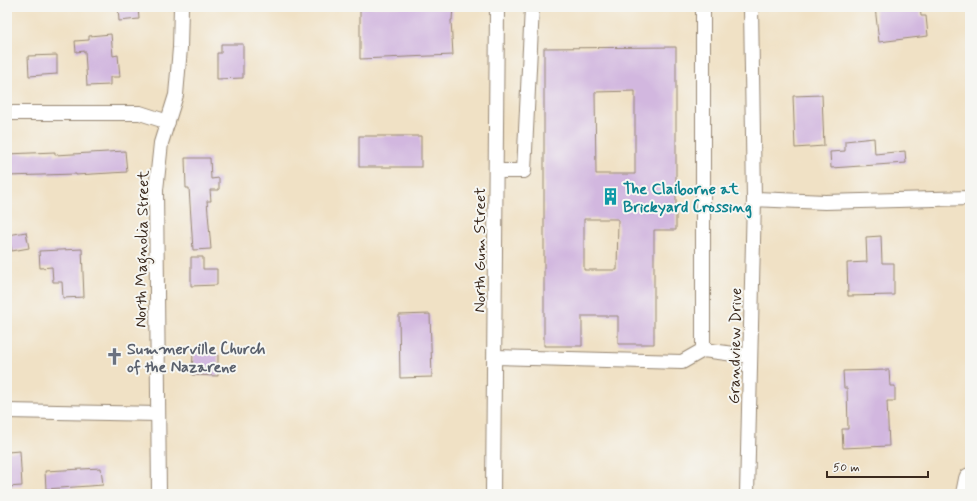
<svg xmlns="http://www.w3.org/2000/svg" width="977" height="501" font-family="Mynerve,sans-serif">
  <style>
    .building { fill: #d2b7df; fill-rule: evenodd }
    .lines { fill: none; stroke-linecap: round; stroke-linejoin: round }
    .minor-casing { stroke: #968672; stroke-width: 16 }
    .primary-casing { stroke: #968672; stroke-width: 24 }
    .minor { stroke: #fff; stroke-width: 14 }
    .primary { stroke: #fff; stroke-width: 22 }
    .labels { text-anchor: middle; stroke-width: 4; stroke-linejoin: round; paint-order: stroke }
    .culture-label { font-size: 16px; font-weight: bold; fill: #0d838f; stroke: #f6f6f2; text-anchor: start }
    .street-label { font-size: 16px; fill: #3b2a1e; stroke: #f6f6f2 }
    .worship-label { font-size: 16px; font-weight: bold; fill: #5b616d; stroke: #f6f6f2; text-anchor: start }
  </style>
  <rect width="100%" height="100%" fill="#f6f6f2"/>
  <filter id="ink" filterUnits="userSpaceOnUse"><feTurbulence type="fractalNoise" baseFrequency=".025" numOctaves="2"/><feDisplacementMap in="SourceGraphic" scale="8" xChannelSelector="R" yChannelSelector="G"/><feConvolveMatrix kernelMatrix="1 2 1 2 8 2 1 2 1" color-interpolation-filters="sRGB"/></filter>
  <filter id="wash" filterUnits="userSpaceOnUse"><feTurbulence type="fractalNoise" baseFrequency=".012" numOctaves="4" result="noise"/><feDisplacementMap in="SourceGraphic" scale="16" xChannelSelector="R" yChannelSelector="G"/><feGaussianBlur stdDeviation="0.9" result="paint"/><feColorMatrix in="noise" values="0 0 0 0 0 0 0 0 0 0 0 0 0 0 0 0 0 1.4 0 .05"/><feComposite in="paint" operator="in"/></filter>
  <g filter="url(#wash)">
    <rect width="100%" height="100%" fill="#f0e1c5"/>
    <g id="blocks">
      <g class="building">
        <polygon points="118,7 138,7 139,19 119,21"/>
        <polygon points="360,7 453,7 452,20 451,20 453,55 360,59"/>
        <polygon points="875,7 920,7 921,16 926,16 928,36 879,42"/>
        <polygon points="111,34 113,56 118,55 120,77 110,77 110,85 87,86 85,51 76,52 75,41 89,40 89,36"/>
        <polygon points="221,44 243,44 243,78 217,79 217,53 221,53"/>
        <path d="M676,47V230H654V344H618V316H582V346H544V48ZM635,91V174H596L595,92ZM584,219H618L617,270H584Z"/>
        <polygon points="57,55 57,74 29,76 28,56"/>
        <polygon points="822,95 824,146 795,148 793,96"/>
        <rect x="359" y="136" width="62" height="31"/>
        <polygon points="874,138 875,154 905,151 906,163 831,168 830,152 845,151 845,141"/>
        <polygon points="125,151 127,172 76,175 76,174 7,176 7,154 55,152 55,155"/>
        <polygon points="185,158 210,158 211,179 219,178 219,190 210,190 211,201 207,201 211,249 193,250 189,188 186,188"/>
        <polygon points="26,232 29,248 12,251 8,235"/>
        <polygon points="881,236 882,263 894,263 894,295 848,296 847,263 867,262 866,237"/>
        <polygon points="82,249 84,297 63,298 62,282 53,282 52,267 40,268 39,251"/>
        <polygon points="191,257 203,257 203,269 217,269 217,285 191,286"/>
        <polygon points="430,314 432,377 400,378 399,315"/>
        <polygon points="193,352 218,353 218,376 192,375"/>
        <polygon points="889,370 890,386 895,386 895,401 887,401 889,446 843,448 842,429 848,429 847,388 844,388 843,371"/>
        <polygon points="20,451 22,486 7,487 7,452"/>
        <polygon points="101,468 103,485 46,489 45,471"/>
      </g>
    </g>
  </g>
  <g filter="url(#ink)">
    <use href="#blocks" fill-opacity="0" stroke="#968672" stroke-width="1"/>
    <g class="lines">
      <defs>
        <g id="minor">
          <polyline points="751,7 754,199"/>
          <polyline points="7,113 140,113 168,122"/>
          <polyline points="496,171 524,171 532,7"/>
          <polyline points="703,350 703,7"/>
          <polyline points="495,357 682,362 703,350 750,356"/>
          <polyline points="7,411 158,414"/>
          <polyline points="159,494 156,190 161,143 176,95 180,48 181,7"/>
          <polyline points="493,494 497,7"/>
          <polyline points="747,494 754,199 825,202 970,198"/>
        </g>
        <polyline id="primary" points="967,494 970,479"/>
      </defs>
      <use href="#minor" class="minor-casing"/>
      <use href="#primary" class="primary-casing"/>
      <use href="#minor" class="minor"/>
      <use href="#primary" class="primary"/>
    </g>
  </g>
  <defs>
    <symbol id="building-bare" viewBox="-9 -9 18 18"><path d="M-4-6H4V6H1V3H-1V6H-4ZM-2.5-4.3h1.7v1.8h-1.7ZM.8-4.3h1.7v1.8H.8ZM-2.5-1h1.7V.8h-1.7ZM.8-1h1.7V.8H.8Z" fill="#0f9aa8" stroke="#f6f6f2" stroke-width="2.5" paint-order="stroke"/></symbol>
    <symbol id="church-bare" viewBox="-9 -9 18 18"><path d="M-1.2-6h2.4v3.5h3.3v2.4h-3.3V6h-2.4V-.1h-3.3v-2.4h3.3Z" fill="#6b7280" stroke="#f6f6f2" stroke-width="2.5" paint-order="stroke"/></symbol>
  </defs>
  <g fill-rule="evenodd">
    <use href="#building-bare" x="598" y="184" width="25" height="25"/>
    <use href="#church-bare" x="102" y="344" width="25" height="25"/>
  </g>
  <g class="labels">
    <g class="culture-label">
      <text x="623" y="194">The Claiborne at<tspan x="623" dy="18">Brickyard Crossing</tspan></text>
    </g>
    <g class="street-label">
      <text transform="translate(141 249) rotate(-89)" y="6">North Magnolia Street</text>
      <text transform="translate(479 250) rotate(-90)" y="6">North Gum Street</text>
      <text transform="translate(734 346) rotate(-89)" y="6">Grandview Drive</text>
    </g>
    <g class="worship-label">
      <text x="127" y="354">Summerville Church<tspan x="127" dy="18">of the Nazarene</tspan></text>
    </g>
  </g>
  <rect width="977" height="501" fill="none" stroke="#f6f6f2" stroke-width="24"/>
  <path d="M827 471v6h101v-6" fill="none" stroke="#3b2a1e" stroke-width="2"/>
  <text x="833" y="471" font-size="12" fill="#3b2a1e" stroke="#f6f6f2" stroke-width="3" paint-order="stroke">50 m</text>
</svg>
